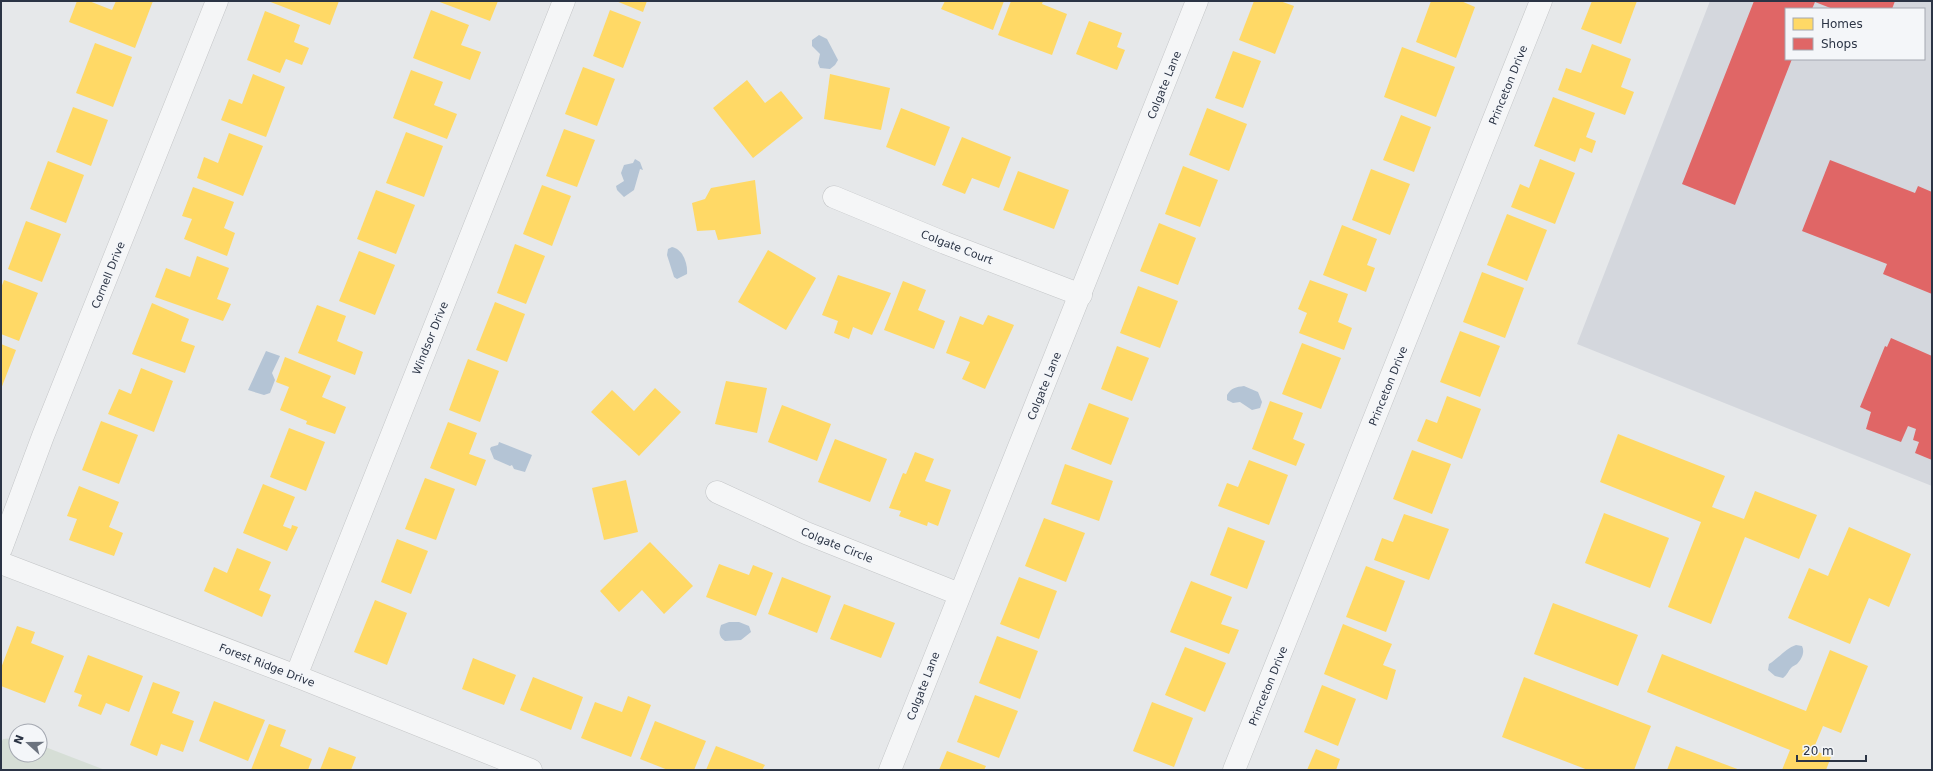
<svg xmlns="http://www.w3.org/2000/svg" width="1933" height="771" font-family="'DejaVu Sans',sans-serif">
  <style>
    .built { fill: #d4d7dd; fill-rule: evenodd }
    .green { fill: #d6ded6 }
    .water { fill: #b4c4d5 }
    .homes { fill: #ffd966 }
    .shops { fill: #e06666 }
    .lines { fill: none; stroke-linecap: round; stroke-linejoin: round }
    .street-casing { stroke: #c4c6c8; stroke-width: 23 }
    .street { stroke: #f5f6f7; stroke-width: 22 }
    .labels { text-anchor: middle; stroke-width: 4; stroke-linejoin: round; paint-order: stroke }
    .street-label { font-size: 11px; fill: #2b3445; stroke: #f4f6f9 }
  </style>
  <rect width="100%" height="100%" fill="#e6e8ea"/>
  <path class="built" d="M1710,1H1932V486L1577,344ZM1786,9H1924V59H1786Z"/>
  <polygon class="green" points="14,738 16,739 16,755 40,755 40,745 105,770 4,770 1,769 1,743 3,739"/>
  <g class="water">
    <polygon points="819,35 827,39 838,60 835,65 830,69 820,68 818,63 820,54 812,46 812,40"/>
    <polygon points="635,159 640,162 643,170 640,169 634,190 624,197 617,190 616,186 624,181 621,173 624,165 633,163"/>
    <path d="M672,247C683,249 688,264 687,274L677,279L674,277L667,255L668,249Z"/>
    <polygon points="266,351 280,356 272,373 275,380 270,393 264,395 248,390"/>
    <path d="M1244,386L1258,392L1262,402L1260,408L1252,410L1240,402L1233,403L1227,400V395C1231,388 1236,387 1244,386Z"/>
    <polygon points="499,442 532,455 525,472 514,469 512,465 510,466 494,459 490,449 491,447 498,445"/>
    <path d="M729,622H739L749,626L751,632L741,640L725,641C718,636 719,632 721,625Z"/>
    <path d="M1796,645L1802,646C1805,652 1802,659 1797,664C1796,665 1792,666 1791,668C1788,671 1788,674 1783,678L1775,676L1768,670L1769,664C1778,659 1786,648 1796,645Z"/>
  </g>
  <g class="homes">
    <polygon points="77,1 89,1 112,10 116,1 153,1 135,48 69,22"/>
    <polygon points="268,1 339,1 330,25"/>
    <polygon points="437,1 498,1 490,21"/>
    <polygon points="616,1 647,1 643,12"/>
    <polygon points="945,1 1004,1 993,30 941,9"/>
    <polygon points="1011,1 1043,1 1042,4 1067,14 1052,55 998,35"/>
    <polygon points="1254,1 1280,1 1294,6 1275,54 1239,40"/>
    <polygon points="1431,1 1461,1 1475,7 1456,58 1416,42"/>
    <polygon points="1592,1 1637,1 1621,44 1581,29"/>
    <polygon points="431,10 469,25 461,45 481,52 470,80 413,58"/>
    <polygon points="610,10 641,22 623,68 593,56"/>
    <polygon points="265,11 300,25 294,42 309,48 302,65 286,59 280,73 247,60"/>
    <polygon points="1089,21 1122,33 1117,47 1125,50 1117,70 1076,54"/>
    <polygon points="95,43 132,57 113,107 76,93"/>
    <polygon points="1592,44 1631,59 1621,87 1634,92 1625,115 1558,90 1566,68 1581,73"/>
    <polygon points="1402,47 1455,67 1436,117 1384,97"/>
    <polygon points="1233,51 1261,61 1243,108 1215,98"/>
    <polygon points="583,67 615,79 597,126 565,114"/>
    <polygon points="411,70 443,82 434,105 457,114 447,139 393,118"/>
    <polygon points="253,74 285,87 266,137 221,120 229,99 242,104"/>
    <polygon points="830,74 890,88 881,130 824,119"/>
    <polygon points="747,80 765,103 781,91 803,118 753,158 713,108"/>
    <polygon points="1553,97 1595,113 1586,137 1596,141 1592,153 1580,148 1575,162 1534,146"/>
    <polygon points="73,107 108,120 91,166 56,152"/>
    <polygon points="901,108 950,127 935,166 886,147"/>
    <polygon points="1207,108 1247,124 1229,171 1189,155"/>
    <polygon points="1401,115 1431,127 1414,172 1383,160"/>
    <polygon points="564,129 595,140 577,187 546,176"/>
    <polygon points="406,132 443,146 424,197 386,183"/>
    <polygon points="229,133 263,146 243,196 197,178 204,157 218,163"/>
    <polygon points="962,137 1011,157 999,188 972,178 965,194 942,185"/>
    <polygon points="1540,159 1575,173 1555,224 1511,207 1520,184 1529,188"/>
    <polygon points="48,161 84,175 66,223 30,209"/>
    <polygon points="1183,166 1218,180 1200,227 1165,214"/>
    <polygon points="1371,169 1410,184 1390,235 1352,220"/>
    <polygon points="1018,171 1069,190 1054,229 1003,210"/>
    <polygon points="755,180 761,234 718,240 715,230 697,231 692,203 705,199 711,188"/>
    <polygon points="542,185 571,196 552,246 523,234"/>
    <polygon points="193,187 234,202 224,228 235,233 227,256 184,239 192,219 182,216"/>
    <polygon points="376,190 415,205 396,254 357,239"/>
    <polygon points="1507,214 1547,230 1527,281 1487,265"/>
    <polygon points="26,221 61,234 42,282 8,269"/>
    <polygon points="1159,223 1196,238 1178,285 1140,271"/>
    <polygon points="1342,225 1377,239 1367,265 1375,268 1366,292 1323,275"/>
    <polygon points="515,244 545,256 526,304 497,293"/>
    <polygon points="768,250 816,278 786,330 738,302"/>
    <polygon points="359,251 395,265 375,315 339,301"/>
    <polygon points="197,256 229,268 217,299 231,304 223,321 155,297 166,268 190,277"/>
    <polygon points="1482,272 1524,288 1505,338 1463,322"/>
    <polygon points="838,275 891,293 872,335 853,327 849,339 834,333 838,321 822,315"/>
    <polygon points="4,280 38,293 19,341 1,334 1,288"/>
    <polygon points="1310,280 1348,294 1338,322 1352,328 1344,350 1299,333 1307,313 1298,309"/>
    <polygon points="903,281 926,290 918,310 945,321 934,349 884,330"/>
    <polygon points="1138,286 1178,301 1160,348 1120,333"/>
    <polygon points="495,302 525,314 507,362 476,350"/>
    <polygon points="152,303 189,319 181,341 195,346 185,373 132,354"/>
    <polygon points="317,305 346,316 337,341 363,352 355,375 298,353"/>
    <polygon points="988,315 1014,325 985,389 962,379 970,362 946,353 960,316 983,325"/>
    <polygon points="1460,331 1500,346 1480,397 1440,382"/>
    <polygon points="1302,343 1341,358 1321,409 1282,394"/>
    <polygon points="1,344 16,350 1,389"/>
    <polygon points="1117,346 1149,358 1132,401 1101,389"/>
    <polygon points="285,357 331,376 322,397 346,407 335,434 306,424 307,421 280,410 289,387 276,382"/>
    <polygon points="468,359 499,371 480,422 449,410"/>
    <polygon points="141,368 173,381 154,432 108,414 119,389 131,394"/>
    <polygon points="726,381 767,388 757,433 715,424"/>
    <polygon points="655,388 681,412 639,456 591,412 612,390 634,411"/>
    <polygon points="1447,396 1481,409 1462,459 1417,441 1426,419 1437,423"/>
    <polygon points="1270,401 1303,413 1293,439 1305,444 1296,466 1252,449"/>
    <polygon points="1089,403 1129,418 1111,465 1071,449"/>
    <polygon points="782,405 831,424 817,461 768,442"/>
    <polygon points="101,421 138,435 119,484 82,470"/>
    <polygon points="448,422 477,433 469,454 486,460 476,486 430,468"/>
    <polygon points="289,428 325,442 306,491 270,477"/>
    <polygon points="1618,434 1725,476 1712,507 1744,519 1755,491 1817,515 1799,559 1745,537 1711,624 1668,607 1701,522 1600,482"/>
    <polygon points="835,439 887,459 870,502 818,482"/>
    <polygon points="1412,450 1451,464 1432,514 1393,499"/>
    <polygon points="915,452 934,459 925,481 951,490 938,526 928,522 927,526 899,516 901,511 889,508 903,473 906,474"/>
    <polygon points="1249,460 1288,475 1269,525 1218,506 1227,483 1238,487"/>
    <polygon points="1065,464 1113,481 1099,521 1051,504"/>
    <polygon points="425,478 455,489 436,540 405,529"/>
    <polygon points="626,480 638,532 604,540 592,488"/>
    <polygon points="263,484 295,497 283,526 291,529 292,525 298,527 287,551 243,533"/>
    <polygon points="79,486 119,502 109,527 123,533 114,556 69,540 77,519 67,516"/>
    <polygon points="1604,513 1669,538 1650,588 1585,563"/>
    <polygon points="1404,514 1449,529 1429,580 1374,560 1382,538 1393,542"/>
    <polygon points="1044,518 1085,533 1066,582 1025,566"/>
    <polygon points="1228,527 1265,541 1247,589 1210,575"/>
    <polygon points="1849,527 1911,554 1889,607 1869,598 1850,644 1788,618 1809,568 1828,576"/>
    <polygon points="397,539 428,551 411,594 381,582"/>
    <polygon points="650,542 693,586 664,614 642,590 619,612 600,591"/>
    <polygon points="237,548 271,562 259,590 271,595 262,617 204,591 214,567 227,573"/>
    <polygon points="719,564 749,575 753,565 773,573 756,616 706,597"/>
    <polygon points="1366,566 1405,581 1386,632 1346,617"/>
    <polygon points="782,577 831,596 817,633 768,614"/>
    <polygon points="1019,577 1057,591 1039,639 1000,624"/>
    <polygon points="1191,581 1232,597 1221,624 1239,630 1229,654 1170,632"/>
    <polygon points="375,600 407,613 387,665 354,652"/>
    <polygon points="1553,603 1638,635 1618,686 1534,654"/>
    <polygon points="844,604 895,623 881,658 830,639"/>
    <polygon points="1343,624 1392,644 1383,665 1396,670 1387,700 1324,674"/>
    <polygon points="17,626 35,632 31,643 64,656 45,703 1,686 1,668"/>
    <polygon points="997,636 1038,651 1020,699 979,683"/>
    <polygon points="1185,647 1226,663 1205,712 1165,695"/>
    <polygon points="1830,650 1868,666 1841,733 1823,726 1813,750 1831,757 1826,770 1782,770 1790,750 1647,692 1662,654 1806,711"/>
    <polygon points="88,655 143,676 129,712 106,703 101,715 78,706 82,695 74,692"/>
    <polygon points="473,658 516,675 504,705 462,689"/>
    <polygon points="533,677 583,697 571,730 520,710"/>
    <polygon points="1524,677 1651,726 1634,770 1588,770 1502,737"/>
    <polygon points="153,682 180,692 172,713 194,721 183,752 161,744 157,756 130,745"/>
    <polygon points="1322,685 1356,699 1338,746 1304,732"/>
    <polygon points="975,695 1018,711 999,758 957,742"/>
    <polygon points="628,696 651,705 631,757 581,738 595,702 622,712"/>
    <polygon points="214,701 265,720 248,761 199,741"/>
    <polygon points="1152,702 1193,718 1174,767 1133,751"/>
    <polygon points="655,721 706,741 694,770 668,770 640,759"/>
    <polygon points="269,724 286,730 280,746 312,759 308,770 251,770"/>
    <polygon points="716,746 765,765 762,770 706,770"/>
    <polygon points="1676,746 1740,770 1667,770"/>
    <polygon points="329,747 356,757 351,770 320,770"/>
    <polygon points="1316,749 1340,759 1336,770 1307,770"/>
    <polygon points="947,751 986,766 984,770 939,770"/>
  </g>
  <g class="shops">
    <polygon points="1754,1 1895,1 1892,9 1833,9 1815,2 1812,9 1786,9 1786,59 1792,59 1735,205 1682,184"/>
    <polygon points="1830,160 1915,193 1918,186 1932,192 1932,294 1883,274 1887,264 1802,231"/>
    <polygon points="1891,338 1932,356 1932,460 1915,453 1919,442 1913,440 1916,429 1908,426 1901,442 1866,429 1871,412 1860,407 1885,346 1887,347"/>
  </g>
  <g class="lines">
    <defs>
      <g id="street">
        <polyline points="834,197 945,243 1081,295"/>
        <polyline points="717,492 806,533 959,594"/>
        <polyline points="1,549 43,436 217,1"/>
        <polyline points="1,563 296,676 531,770"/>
        <polyline points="296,676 564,1"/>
        <polyline points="890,770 1197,1"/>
        <polyline points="1234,770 1541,1"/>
      </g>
    </defs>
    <use href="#street" class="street-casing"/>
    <use href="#street" class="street"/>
  </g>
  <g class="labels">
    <g class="street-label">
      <text transform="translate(1164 85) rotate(-68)" y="4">Colgate Lane</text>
      <text transform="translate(1508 85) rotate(-68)" y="4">Princeton Drive</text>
      <text transform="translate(957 247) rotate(21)" y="4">Colgate Court</text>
      <text transform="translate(108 275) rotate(-68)" y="4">Cornell Drive</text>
      <text transform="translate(430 338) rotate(-68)" y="4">Windsor Drive</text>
      <text transform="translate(1044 386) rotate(-68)" y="4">Colgate Lane</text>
      <text transform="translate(1388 386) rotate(-68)" y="4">Princeton Drive</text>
      <text transform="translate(837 545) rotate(22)" y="4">Colgate Circle</text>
      <text transform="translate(267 665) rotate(21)" y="4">Forest Ridge Drive</text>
      <text transform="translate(923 686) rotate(-69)" y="4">Colgate Lane</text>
      <text transform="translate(1268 686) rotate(-68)" y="4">Princeton Drive</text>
    </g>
  </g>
  <rect width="1933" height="771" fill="none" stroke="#2b3445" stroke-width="4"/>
  <rect x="1785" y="8" width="140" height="52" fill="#f4f6f9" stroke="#a4a8b1"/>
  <rect x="1793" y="18" width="20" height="12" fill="#ffd966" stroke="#a4a8b1"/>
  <text x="1821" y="28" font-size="12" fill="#2b3445">Homes</text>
  <rect x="1793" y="38" width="20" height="12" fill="#e06666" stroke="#a4a8b1"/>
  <text x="1821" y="48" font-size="12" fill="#2b3445">Shops</text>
  <g transform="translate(28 743) rotate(291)"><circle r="19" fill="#f4f6f9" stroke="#a4a8b1"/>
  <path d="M0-3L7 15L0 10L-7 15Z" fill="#6c737f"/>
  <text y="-6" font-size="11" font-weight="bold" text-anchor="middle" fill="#2b3445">N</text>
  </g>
  <path d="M1797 755v6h69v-6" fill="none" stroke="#2b3445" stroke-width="2"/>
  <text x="1803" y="755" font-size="12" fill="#2b3445" stroke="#f4f6f9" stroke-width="3" paint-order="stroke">20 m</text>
</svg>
